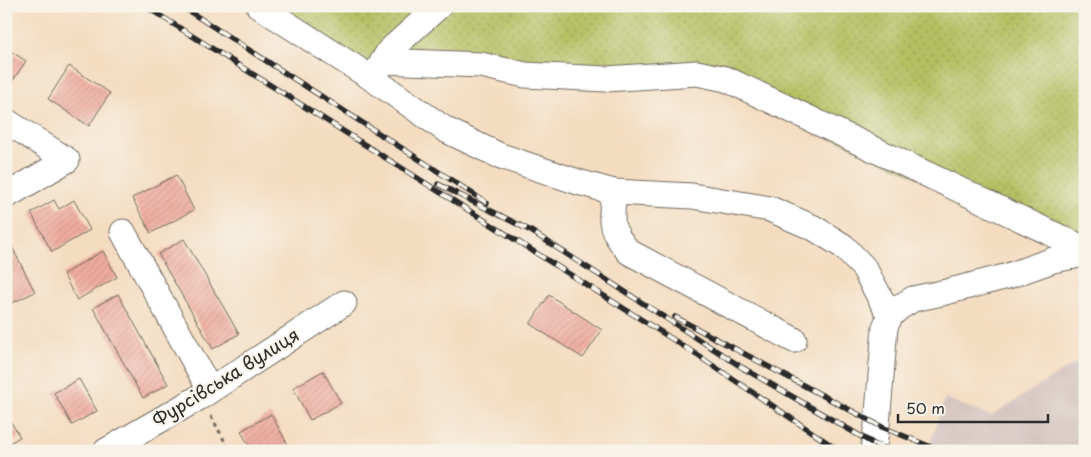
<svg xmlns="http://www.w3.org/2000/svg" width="1091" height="457" font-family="'Playpen Sans',sans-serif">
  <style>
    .industrial { fill: #d1c0bd }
    .garden { fill: url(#garden-dots); stroke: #707646 }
    .building { fill: url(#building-hatch) }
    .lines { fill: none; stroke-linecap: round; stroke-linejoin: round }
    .minor-casing { stroke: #71695f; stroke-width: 27 }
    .path { stroke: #71695f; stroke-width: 3; stroke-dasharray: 4 4; stroke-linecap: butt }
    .minor { stroke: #fff; stroke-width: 25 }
    .rail-casing { stroke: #2b2b2b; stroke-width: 5.5 }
    .rail { stroke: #f7f3e8; stroke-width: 4; stroke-dasharray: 11; stroke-linecap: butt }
    .labels { text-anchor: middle; stroke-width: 4; stroke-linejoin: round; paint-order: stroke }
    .street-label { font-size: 18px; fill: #2b2b2b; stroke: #f7f3e8 }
  </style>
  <defs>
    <pattern id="garden-dots" width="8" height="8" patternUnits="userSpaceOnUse" patternTransform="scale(1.25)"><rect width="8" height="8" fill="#b4c062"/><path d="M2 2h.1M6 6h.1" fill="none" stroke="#939c51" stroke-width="1.8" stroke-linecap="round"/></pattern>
    <pattern id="building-hatch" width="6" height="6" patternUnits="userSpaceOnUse" patternTransform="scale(1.25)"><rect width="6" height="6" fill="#efac9f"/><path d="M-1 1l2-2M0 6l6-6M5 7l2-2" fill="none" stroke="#cd9489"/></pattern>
  </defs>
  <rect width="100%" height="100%" fill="#f7f3e8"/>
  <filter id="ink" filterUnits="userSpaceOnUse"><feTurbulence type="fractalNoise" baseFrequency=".02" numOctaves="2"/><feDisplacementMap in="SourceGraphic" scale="10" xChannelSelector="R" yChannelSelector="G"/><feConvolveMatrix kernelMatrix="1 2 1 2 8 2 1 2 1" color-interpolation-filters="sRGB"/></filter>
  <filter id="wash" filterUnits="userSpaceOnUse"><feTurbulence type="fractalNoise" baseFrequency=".0096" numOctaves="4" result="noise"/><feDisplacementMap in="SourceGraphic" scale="20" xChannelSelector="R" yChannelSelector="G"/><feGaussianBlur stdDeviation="1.12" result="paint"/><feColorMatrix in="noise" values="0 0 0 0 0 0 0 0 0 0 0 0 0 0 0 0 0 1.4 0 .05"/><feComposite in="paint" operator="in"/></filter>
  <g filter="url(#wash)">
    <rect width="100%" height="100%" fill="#f4dcc0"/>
    <polygon class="industrial" points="1085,357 1085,451 928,451 945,398 991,416"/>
    <polygon class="garden" points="275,6 1085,6 1085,255 707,79 361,64"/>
    <g id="blocks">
      <g class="building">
        <polygon points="6,48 26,61 6,90"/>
        <polygon points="69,66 110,93 89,126 48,99"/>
        <polygon points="176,175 194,210 151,233 132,198"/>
        <polygon points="54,200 59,209 74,200 90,230 52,252 31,213"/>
        <polygon points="184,239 239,334 213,349 158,254"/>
        <polygon points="11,245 35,292 6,306 6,247"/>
        <polygon points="103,251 117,277 77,300 63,274"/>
        <polygon points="118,294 168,384 143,398 93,308"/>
        <polygon points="549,295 602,330 583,358 530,324"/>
        <polygon points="323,371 341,403 310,420 293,388"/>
        <polygon points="79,379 97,411 72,425 54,393"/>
        <polygon points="6,414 20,437 6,445"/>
        <polygon points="271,414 288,445 279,451 252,451 241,431"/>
      </g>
    </g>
  </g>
  <g filter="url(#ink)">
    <use href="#blocks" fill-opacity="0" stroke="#71695f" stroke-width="1"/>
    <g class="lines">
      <defs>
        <g id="minor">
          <polyline points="259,6 373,79 446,130 498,155 578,182 614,192 692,196 770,209 814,228 843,246 864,268 890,316"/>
          <polyline points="383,61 389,51 439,6"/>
          <polyline points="373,79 383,61 481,65 525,75 606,79 697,73 726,79 1076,245 1085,247"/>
          <polyline points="6,121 67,160 6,196"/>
          <path d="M614,192C611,222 608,228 629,252L794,340"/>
          <polyline points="123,232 210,390"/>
          <polyline points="106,451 200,397 344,303"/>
          <polyline points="873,451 877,425 885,327 890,316 900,307 913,299 942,293 1008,276 1053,260 1085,254"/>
        </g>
      </defs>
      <use href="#minor" class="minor-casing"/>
      <polyline class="path" points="211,416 230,451"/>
      <use href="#minor" class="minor"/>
      <defs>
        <g id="rail">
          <polyline points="145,6 688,349 840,451"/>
          <polyline points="181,6 487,203"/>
          <polyline points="438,184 531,231 743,368 874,444 892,451"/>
          <polyline points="675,317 882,427 941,451"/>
        </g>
      </defs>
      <use href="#rail" class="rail-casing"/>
      <use href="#rail" class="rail"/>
    </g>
  </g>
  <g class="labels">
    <g class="street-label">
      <text transform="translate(226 378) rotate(-32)" y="6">Фурсівська вулиця</text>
    </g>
  </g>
  <rect width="1091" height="457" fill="none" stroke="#f7f3e8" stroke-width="25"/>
  <path d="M898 414v8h150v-8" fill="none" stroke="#2b2b2b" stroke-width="2.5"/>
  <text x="906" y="414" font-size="15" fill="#2b2b2b" stroke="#f7f3e8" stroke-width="4" paint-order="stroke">50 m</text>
</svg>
